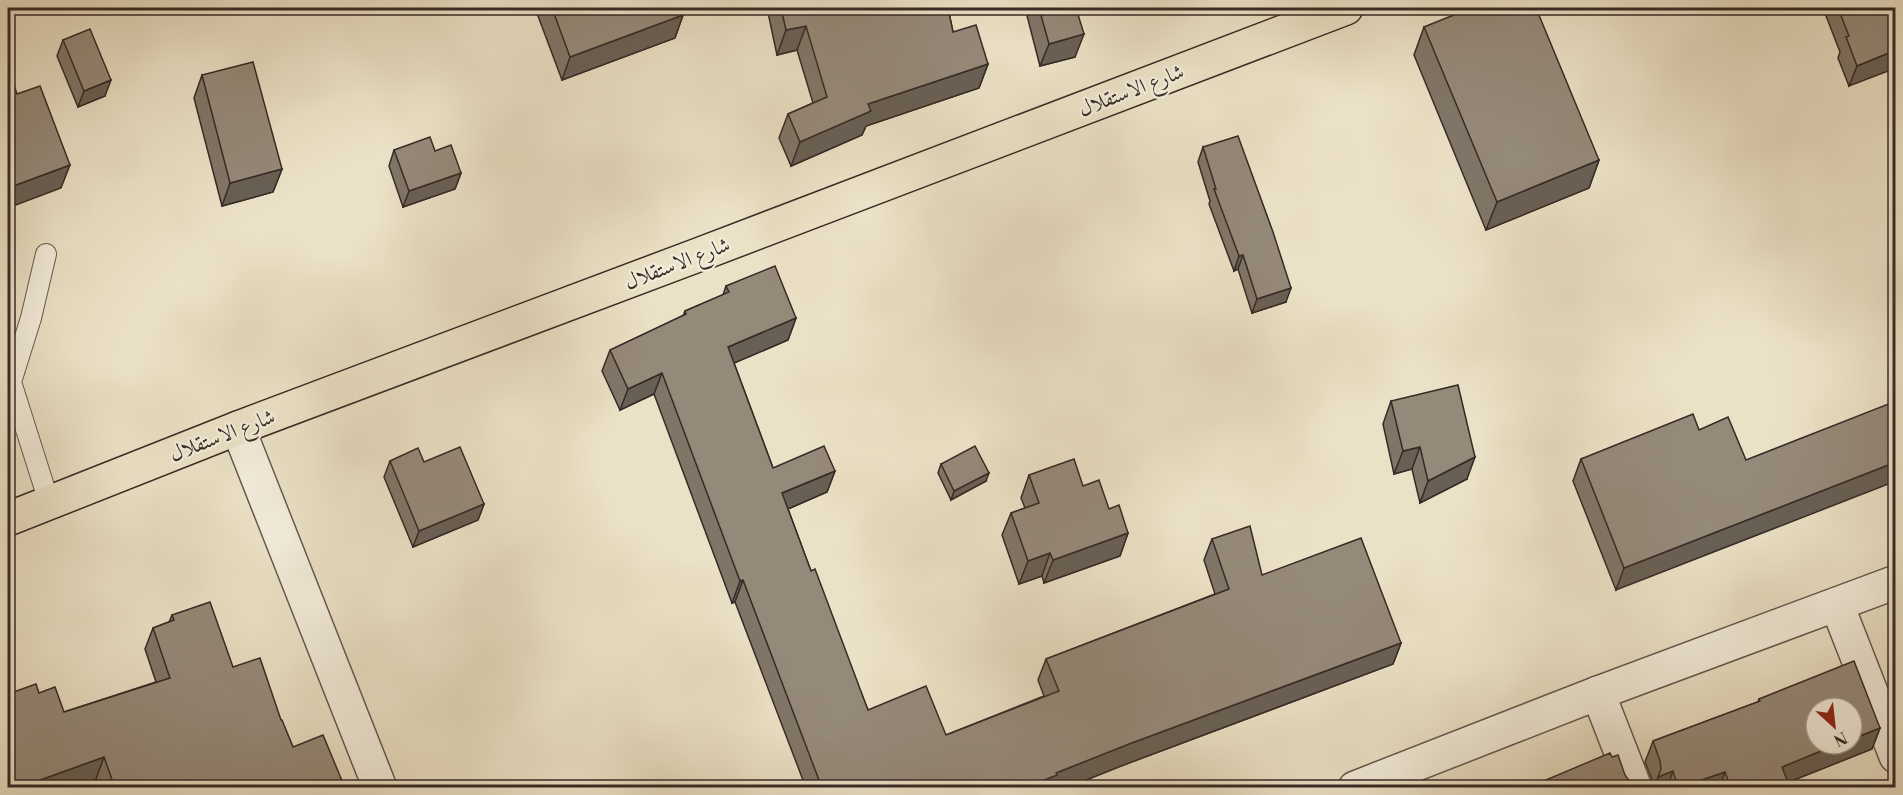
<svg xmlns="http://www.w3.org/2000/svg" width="1903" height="795" font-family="'Libre Bodoni',Amiri,serif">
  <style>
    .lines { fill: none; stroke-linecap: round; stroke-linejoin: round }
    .service-casing { stroke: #64584e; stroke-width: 22 }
    .minor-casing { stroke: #64584e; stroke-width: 36 }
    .tertiary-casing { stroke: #64584e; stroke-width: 36 }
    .trunk-casing { stroke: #372a26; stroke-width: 36 }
    .service { stroke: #f2ecda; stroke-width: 20 }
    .minor { stroke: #f2ecda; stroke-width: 33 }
    .tertiary { stroke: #f2ecda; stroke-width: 33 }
    .trunk { stroke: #ebe1c6; stroke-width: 33 }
    .wall { fill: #807668; stroke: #372a26; stroke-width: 1.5 }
    .shaded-wall { fill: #686055; stroke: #372a26; stroke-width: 1.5 }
    .building { fill: #958979; stroke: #372a26; stroke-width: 1.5 }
    .labels { text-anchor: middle; stroke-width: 4.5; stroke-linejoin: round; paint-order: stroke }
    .street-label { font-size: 21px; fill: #372a26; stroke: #f2ecda }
  </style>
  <rect width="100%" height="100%" fill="#ebe1c6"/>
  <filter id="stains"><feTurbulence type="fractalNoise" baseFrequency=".00333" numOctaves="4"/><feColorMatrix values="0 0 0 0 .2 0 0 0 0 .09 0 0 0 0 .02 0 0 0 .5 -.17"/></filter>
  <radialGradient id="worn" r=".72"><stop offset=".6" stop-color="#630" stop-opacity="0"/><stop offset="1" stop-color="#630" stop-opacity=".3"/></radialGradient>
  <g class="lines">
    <defs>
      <polyline id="service" points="46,254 31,318 11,382 49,502"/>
      <g id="minor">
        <polyline points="238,428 380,788"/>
        <polyline points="1837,605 1896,756"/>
        <polyline points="1598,693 1635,788"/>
      </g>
      <polyline id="tertiary" points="1355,788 1598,693 1896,582"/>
      <polyline id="trunk" points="8,519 238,428 698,255 1346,8"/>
    </defs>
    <use href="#service" class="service-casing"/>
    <use href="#minor" class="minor-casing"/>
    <use href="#tertiary" class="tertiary-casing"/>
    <use href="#trunk" class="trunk-casing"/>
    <use href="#service" class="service"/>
    <use href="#minor" class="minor"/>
    <use href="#tertiary" class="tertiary"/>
    <use href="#trunk" class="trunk"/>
  </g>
  <g class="wall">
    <polygon points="535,8 680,8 683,15 675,38 562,80"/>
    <polygon points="767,8 948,8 953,32 988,64 979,88 866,126 862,135 791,166 779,138 788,114 813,103 797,50 777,55"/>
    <polygon points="1025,8 1076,8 1075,57 1040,66"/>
    <polygon points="1823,8 1896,8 1849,86 1838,58 1840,52"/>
    <polygon points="1424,27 1599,160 1589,188 1486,230 1414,55"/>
    <polygon points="63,40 105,96 78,107 57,56"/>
    <polygon points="202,75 282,169 273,192 222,206 194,98"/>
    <polygon points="1203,147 1286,302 1252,313 1238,269 1234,271 1209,204 1210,201 1198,162"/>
    <polygon points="394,150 435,151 461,173 455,189 403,207 389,166"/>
    <polygon points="726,286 796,318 788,340 734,363 773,468 835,471 827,492 788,509 811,571 868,710 946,735 1044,696 1038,680 1046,659 1215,594 1204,560 1212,539 1262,575 1401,643 1393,664 1121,766 1066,788 806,788 735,602 732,603 654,394 620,410 602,371 610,350 683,316 685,311 723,295"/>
    <polygon points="1391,401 1467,479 1420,503 1412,469 1394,474 1383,424"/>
    <polygon points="1699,430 1616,590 1573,481 1581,459"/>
    <polygon points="390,461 424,462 484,504 478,520 413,547 384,477"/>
    <polygon points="941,464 986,481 951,500 938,473"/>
    <polygon points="1029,475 1083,486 1109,509 1128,533 1120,556 1044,583 1042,576 1019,584 1002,535 1011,513 1025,508 1021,498"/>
    <polygon points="172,615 233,667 281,720 293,747 345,788 99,788 96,779 72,788 8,788 39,693 64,712 156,682 145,649 153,628 169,622"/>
    <polygon points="1759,699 1880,728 1872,749 1788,782 1790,788 1653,788 1653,782 1645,762 1653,741 1758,702"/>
  </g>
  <g class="shaded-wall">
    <polygon points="683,15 675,38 562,80 570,57"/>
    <polygon points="806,26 797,50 777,55 786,30"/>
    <polygon points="1084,34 1075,57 1040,66 1049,44"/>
    <polygon points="1896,50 1896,68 1849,86 1857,66"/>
    <polygon points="988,64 979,88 866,126 862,135 791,166 800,142 868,104"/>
    <polygon points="111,80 105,96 78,107 84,91"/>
    <polygon points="1599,160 1589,188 1486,230 1497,202"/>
    <polygon points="70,165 61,188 8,208 8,188"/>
    <polygon points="282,169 273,192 222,206 230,183"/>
    <polygon points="461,173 455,189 403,207 409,191"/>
    <polygon points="1243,255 1238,269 1234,271 1239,256"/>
    <polygon points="1291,288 1286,302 1252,313 1257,299"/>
    <polygon points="796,318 788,340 720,369 728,347"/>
    <polygon points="662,373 654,394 620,410 628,389"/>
    <polygon points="1420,447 1412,469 1394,474 1403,451"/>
    <polygon points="1475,457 1467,479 1420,503 1428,481"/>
    <polygon points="1896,462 1896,481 1616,590 1624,568"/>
    <polygon points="835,471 827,492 774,515 782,493"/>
    <polygon points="989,473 986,481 951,500 954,491"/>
    <polygon points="484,504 478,520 413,547 419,531"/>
    <polygon points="1128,533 1120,556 1044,583 1053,560"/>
    <polygon points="1050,553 1042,576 1019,584 1028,561"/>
    <polygon points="743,580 735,602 732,603 740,581"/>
    <polygon points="1401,643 1393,664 1121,766 1066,788 1025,788 1056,773 1129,744"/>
    <polygon points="1880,728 1872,749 1774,788 1782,767 1838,744 1852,744 1852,739"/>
    <polygon points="104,757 96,779 72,788 18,788"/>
    <polygon points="1673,771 1667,788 1654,788 1658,777"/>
    <polygon points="1725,772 1719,788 1678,788"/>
  </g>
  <g class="building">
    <polygon points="552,8 680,8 683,15 570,57"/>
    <polygon points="781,8 948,8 953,32 976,25 988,64 868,104 871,111 800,142 788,114 827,97 806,26 786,30"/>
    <polygon points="1039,8 1076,8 1084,34 1049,44"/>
    <polygon points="1471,8 1536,8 1599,160 1497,202 1424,27"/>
    <polygon points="1838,8 1896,8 1896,50 1857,66 1846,37 1849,36"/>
    <polygon points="90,29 111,80 84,91 63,40"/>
    <polygon points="253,62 282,169 230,183 202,75"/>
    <polygon points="8,67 17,94 40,86 70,165 8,188"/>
    <polygon points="1238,136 1273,232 1291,288 1257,299 1243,255 1239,256 1214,189 1216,189 1203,147"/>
    <polygon points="430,137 435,151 451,145 461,173 409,191 394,150"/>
    <polygon points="775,266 796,318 728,347 773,468 824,446 835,471 782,493 811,571 815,569 868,710 926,686 946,735 1059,691 1046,659 1229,589 1212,539 1250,526 1262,575 1361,538 1401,643 1129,744 1056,773 1057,775 1025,788 822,788 743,580 740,581 662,373 628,389 610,350 686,314 685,311 729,292 726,286"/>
    <polygon points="1458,385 1475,457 1428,481 1420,447 1403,451 1391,401"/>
    <polygon points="1896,401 1896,462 1624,568 1581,459 1693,414 1699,430 1728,417 1746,460"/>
    <polygon points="975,446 989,473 954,491 941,464"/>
    <polygon points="460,447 484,504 419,531 390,461 418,448 424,462"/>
    <polygon points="1074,459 1083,486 1099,480 1109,509 1119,505 1128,533 1053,560 1050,553 1028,561 1011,513 1039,503 1029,475"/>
    <polygon points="210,602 233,667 260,658 281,720 282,720 293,747 323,735 345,788 115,788 104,757 18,788 8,788 8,694 36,684 39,693 55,687 64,712 170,678 153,628 174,620 172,615"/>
    <polygon points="1854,661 1880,728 1852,739 1852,708 1816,708 1816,744 1838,744 1782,767 1790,788 1731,788 1725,772 1678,788 1673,771 1658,777 1661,769 1660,761 1653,741 1760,701 1759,699"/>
    <polygon points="1610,753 1612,757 1618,755 1625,775 1630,782 1638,785 1633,788 1527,788"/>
  </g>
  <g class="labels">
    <g class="street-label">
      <text transform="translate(1131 90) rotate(-21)" y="7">شارع الاستقلال</text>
      <text transform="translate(677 263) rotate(-21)" y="7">شارع الاستقلال</text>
      <text transform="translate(222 435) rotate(-21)" y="7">شارع الاستقلال</text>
    </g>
  </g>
  <rect width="1903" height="795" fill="none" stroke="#ebe1c6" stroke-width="30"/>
  <rect x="9" y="9" width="1885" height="777" fill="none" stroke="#372a26" stroke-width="3"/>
  <rect x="15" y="15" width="1873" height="765" fill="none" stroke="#372a26" stroke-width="1.5"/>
  <g transform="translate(1834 726) rotate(153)"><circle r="28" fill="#f2ecda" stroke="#a79e92" stroke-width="1.5"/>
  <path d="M0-4.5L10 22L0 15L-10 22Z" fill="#8f2418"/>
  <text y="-9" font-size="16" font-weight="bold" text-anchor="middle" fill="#372a26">N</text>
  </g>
  <rect width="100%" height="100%" filter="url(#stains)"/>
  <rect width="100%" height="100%" fill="url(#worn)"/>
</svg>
